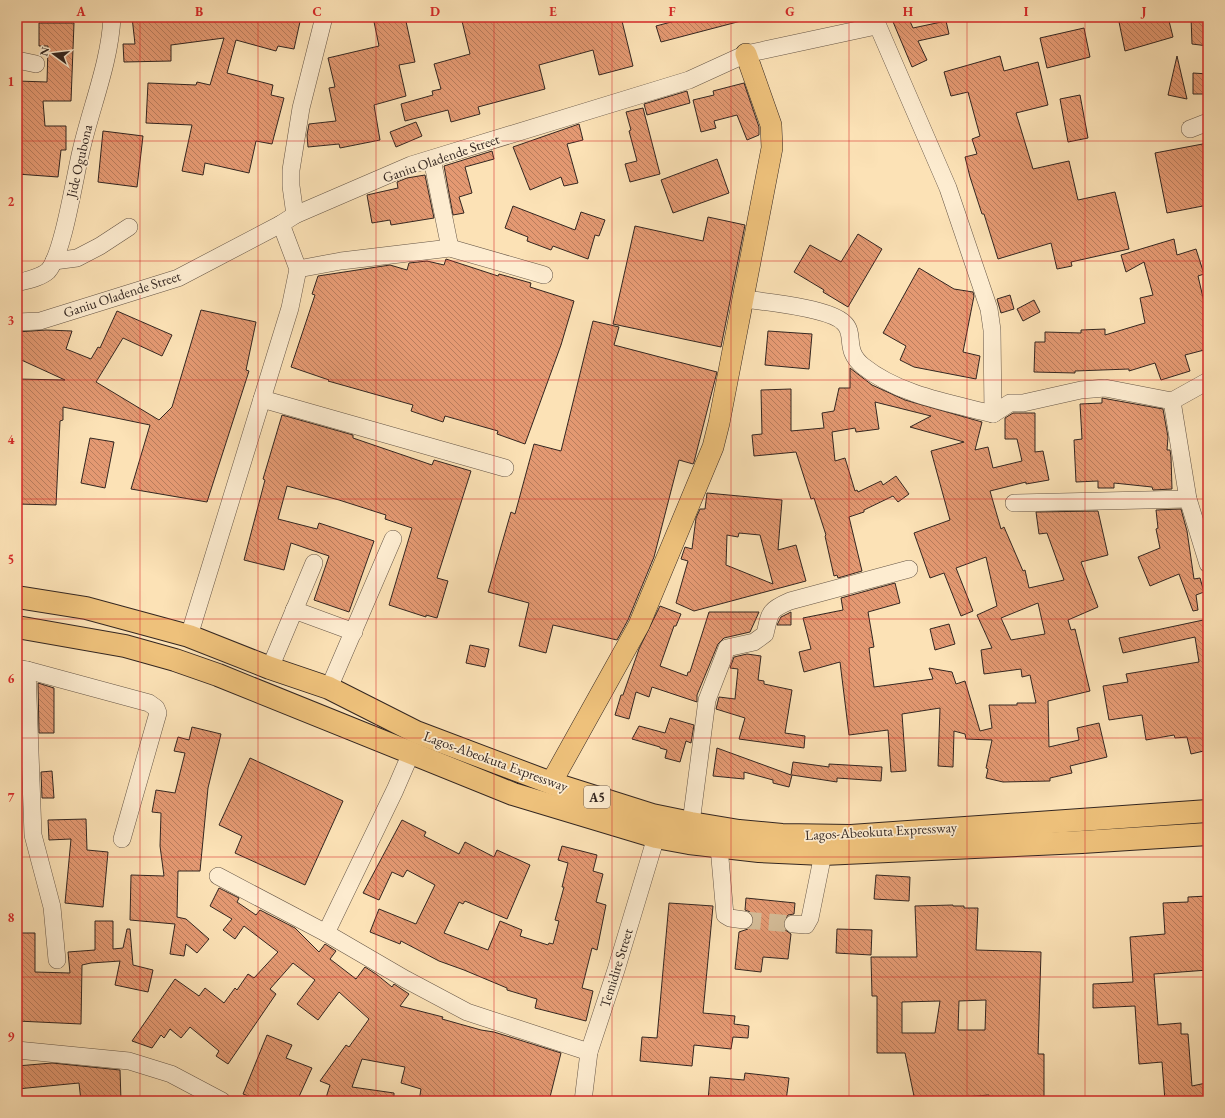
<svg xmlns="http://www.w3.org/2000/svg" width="1225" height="1118" font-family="'EB Garamond',serif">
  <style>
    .building { fill: url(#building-back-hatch); stroke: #332621; fill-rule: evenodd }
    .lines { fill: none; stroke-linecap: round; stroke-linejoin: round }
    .minor-tunnel { stroke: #d4bc98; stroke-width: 17; stroke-dasharray: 17 8; stroke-linecap: butt }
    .minor-casing { stroke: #655546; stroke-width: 18 }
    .major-casing { stroke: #332621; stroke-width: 22 }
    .highway-casing { stroke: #332621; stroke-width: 24 }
    .minor { stroke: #fdecd0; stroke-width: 17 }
    .major { stroke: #eec17b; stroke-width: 21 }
    .highway { stroke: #eec17b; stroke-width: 22 }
    .grid { fill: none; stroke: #d62828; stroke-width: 1; stroke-opacity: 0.55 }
    .labels { text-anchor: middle; stroke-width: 3.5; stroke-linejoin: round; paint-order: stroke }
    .shield { fill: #fdecd0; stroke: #706156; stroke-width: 1 }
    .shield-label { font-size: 13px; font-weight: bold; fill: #332621 }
    .street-label { font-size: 14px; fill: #332621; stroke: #fdecd0 }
    .neatline { fill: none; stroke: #d62828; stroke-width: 1.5 }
    .grid-label { font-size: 13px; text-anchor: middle; font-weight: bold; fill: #d62828 }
  </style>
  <defs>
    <pattern id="building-back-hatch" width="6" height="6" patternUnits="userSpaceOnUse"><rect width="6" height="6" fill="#e49972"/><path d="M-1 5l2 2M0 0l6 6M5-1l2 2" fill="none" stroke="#b97d5d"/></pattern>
  </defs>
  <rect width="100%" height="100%" fill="#fce2b6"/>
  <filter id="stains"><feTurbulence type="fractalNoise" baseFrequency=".005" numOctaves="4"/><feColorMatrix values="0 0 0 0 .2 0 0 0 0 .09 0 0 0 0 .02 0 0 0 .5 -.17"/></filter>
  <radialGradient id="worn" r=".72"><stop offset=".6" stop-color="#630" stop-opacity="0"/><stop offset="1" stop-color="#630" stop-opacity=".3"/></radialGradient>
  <g class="building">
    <polygon points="132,17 251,17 263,20 264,17 301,17 294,49 278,46 276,51 236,40 227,73 273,85 271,95 284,98 272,144 256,141 249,173 205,163 203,175 182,171 192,125 146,123 148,83 196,85 197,82 210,85 224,38 171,45 171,61 124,62 123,44 135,44"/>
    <polygon points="373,17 405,17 415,62 399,65 406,96 374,105 380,140 340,148 339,144 308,147 307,135 309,124 336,121 329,88 335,87 328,58 379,46"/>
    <polygon points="461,17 621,17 633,66 599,75 593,50 539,65 545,89 478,107 480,114 451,122 448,110 405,121 401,104 433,95 432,91 441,89 434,64 470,54"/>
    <polygon points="690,17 740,17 741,21 661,42 656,26"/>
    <polygon points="891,17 908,17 913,28 946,21 949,34 918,41 927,60 912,67"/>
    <polygon points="1118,17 1168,17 1173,37 1125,51"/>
    <polygon points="1191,17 1208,17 1208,46 1192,44"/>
    <polygon points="39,23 74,23 71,101 43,101 45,126 66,126 66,150 61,150 58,177 17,174 17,81 47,82 48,46 39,46"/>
    <polygon points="1084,28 1090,57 1047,68 1040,38"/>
    <polygon points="1000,56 1004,71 1038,62 1048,105 1016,113 1033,169 1069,161 1078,200 1115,192 1129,249 1071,262 1072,266 1057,269 1051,243 998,259 984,214 982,214 970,177 965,157 977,154 972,139 980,136 968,92 951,96 944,72"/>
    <polygon points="1177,56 1187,99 1168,95"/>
    <polygon points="1193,73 1208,74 1208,94 1193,94"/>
    <polygon points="744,83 759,127 759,135 747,140 737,115 714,121 716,128 701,132 693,100 714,95 713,91"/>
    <polygon points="687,91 690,103 647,115 644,104"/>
    <polygon points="1080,95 1088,138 1068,142 1060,99"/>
    <polygon points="643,108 660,174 630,182 625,164 637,161 629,131 631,130 626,112"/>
    <polygon points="416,122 422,136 396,147 390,132"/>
    <polygon points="579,124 583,140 567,144 578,183 564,186 561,177 530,190 513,147"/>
    <polygon points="103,131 143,136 137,187 98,182"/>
    <polygon points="1208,143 1208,205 1167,213 1155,153"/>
    <polygon points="492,151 494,159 465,167 472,193 459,197 464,213 453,215 444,166"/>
    <polygon points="717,159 729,193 673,213 661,180"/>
    <polygon points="425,175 434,218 391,225 390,220 372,223 367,195 398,188 397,182 407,178"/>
    <polygon points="513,206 575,230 581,212 605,220 599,236 595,235 588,259 553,246 551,250 527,241 528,237 505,228"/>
    <polygon points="708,217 745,225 721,347 613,324 635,226 703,241"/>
    <polygon points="858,234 882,249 848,307 823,292 824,290 794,272 810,245 841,262"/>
    <polygon points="1174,239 1177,255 1196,249 1204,274 1198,276 1208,319 1208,349 1185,355 1190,371 1161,380 1155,363 1129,371 1129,369 1075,371 1075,373 1034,372 1035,342 1045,342 1045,332 1081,333 1081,330 1105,329 1105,335 1145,323 1140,298 1153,295 1144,262 1126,272 1121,255"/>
    <polygon points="446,259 498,276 499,274 531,283 530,287 574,301 561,345 525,444 497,434 498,431 445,416 443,422 411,411 413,405 328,381 329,380 291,367 315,295 312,294 318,276 390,265 407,270 409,263 427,261 444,265"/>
    <polygon points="919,268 954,289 973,292 974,296 963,352 980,356 976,379 914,367 900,360 906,346 883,333"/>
    <polygon points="1010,295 1014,309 1001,313 997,299"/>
    <polygon points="1034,300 1040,312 1023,321 1017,309"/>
    <polygon points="201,310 256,322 246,370 249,371 207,502 131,489 150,425 63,407 63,420 60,421 56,505 17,504 19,420 17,420 17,379 65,380 17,358 17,332 46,330 72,331 66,349 91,359 98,347 100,348 117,311 172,335 162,356 123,338 96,382 159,420 172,407"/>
    <polygon points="593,321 619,327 614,345 717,372 694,462 693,464 679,460 654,557 628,620 617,640 553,625 546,653 519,646 529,603 488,592 511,512 515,514 534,444 561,451"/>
    <polygon points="768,331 812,334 809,369 765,365"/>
    <path d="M850,368L872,385L905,400L982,422L975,450L988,447L993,468L1022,461L1017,439H1005V418L1013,413H1035V452L1043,451L1049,480L1026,484V482L990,491L1001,529L1004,527L1023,571L1025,570L1029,588L1064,580L1047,533L1039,534L1036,512L1098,511L1108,555L1081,562L1098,607L1068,620L1071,630L1075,629L1090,691L1048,701L1049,747L1079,740L1077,728L1099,723L1107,757L1070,766L1072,773L1050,778V781L1003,782L986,778L988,769L986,768L992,740L966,739L965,734L954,731L953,767L938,766L940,708L902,714L906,771L891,772L888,730L849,735L840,662L804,672L799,652L811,649L803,618L843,610L841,598L895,583L900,603L868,612L874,647L869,648L874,687L933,679L929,668L952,672L956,684L965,681L980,731L992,728L989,705H1017V703H1036L1030,675L1022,677L1021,669L984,674L981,650L992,648L977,615L997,606L986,557L956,568L973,611L961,616L944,573L930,578L914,533L950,520L931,451L964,442L910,427L931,416L875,402L879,429L856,432L855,428L832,432L835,461L845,458L855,491L857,490L858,492L881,481L883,485L896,476L909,494L898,502L893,496L864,510V512L849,517L862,571L838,578L837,575L834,576L825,536L826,535L814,498L811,499L796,452L754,456L752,435L762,434L761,390L791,389V431L824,428L822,413L834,411L839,388H850ZM1038,603L1045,634L1011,640L1001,618Z"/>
    <polygon points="1102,398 1163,409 1168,437 1167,450 1170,450 1171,457 1172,489 1153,490 1152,487 1114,483 1114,488 1098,488 1098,481 1076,482 1074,440 1082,439 1080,404 1102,403"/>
    <polygon points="282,415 353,435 353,438 432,465 434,460 471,471 437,578 448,581 437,618 426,615 426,617 389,605 412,528 385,519 386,515 339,500 287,486 278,519 317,529 319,523 374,541 349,612 314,600 329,556 291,543 284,570 244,560 265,480 263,479"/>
    <polygon points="90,438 114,442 105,488 81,483"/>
    <path d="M707,493L782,500L778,550L796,545L806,581L694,611L676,603L688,561L681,559L685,547L692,549L696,518L700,509H705ZM739,533L760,535L773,584L726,565L727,535L738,537Z"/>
    <polygon points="1181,509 1187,531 1194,579 1200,578 1204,592 1196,595 1198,610 1193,611 1179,574 1150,586 1138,557 1160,548 1156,529 1158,528 1156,510"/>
    <polygon points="660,606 681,614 676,626 674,626 660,666 687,676 688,672 690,672 709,612 759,612 750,632 724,638 718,644 697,695 697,702 652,687 649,697 636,692 629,719 615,715 621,695 623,695 639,649"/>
    <polygon points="791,612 791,625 777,625 781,617"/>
    <polygon points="1208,619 1208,750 1191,754 1187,737 1175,738 1174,735 1146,740 1142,715 1109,720 1103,686 1128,682 1126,674 1199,662 1195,637 1123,653 1119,638"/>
    <polygon points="949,624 955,644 935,650 930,629"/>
    <polygon points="470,645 489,649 485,667 466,663"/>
    <polygon points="747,654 761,656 758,680 764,681 764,684 792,690 785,733 805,736 804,748 739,739 745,718 716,709 719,697 735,699 738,669 730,668 734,657"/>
    <polygon points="38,683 54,688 54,733 39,733"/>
    <polygon points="670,718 694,725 691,743 686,741 680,762 665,758 667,750 660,748 660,747 632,739 639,726 665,733"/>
    <polygon points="192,727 221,734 208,788 200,871 178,871 177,917 186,919 209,939 197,953 186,944 184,956 170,954 175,924 130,920 131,875 164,876 160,846 161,813 152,812 156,790 175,793 185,753 174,751 178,737 189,740"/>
    <polygon points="717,748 791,775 793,762 829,767 829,764 882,767 881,781 837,778 837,782 792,775 789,787 773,783 773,780 744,772 744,779 713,776"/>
    <polygon points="250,758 343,801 305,885 235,853 242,836 219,825"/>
    <polygon points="52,771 54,798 42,798 41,772"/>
    <polygon points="86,819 87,850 108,852 103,907 65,903 71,839 49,840 48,820"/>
    <polygon points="402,820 426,832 424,836 459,854 465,842 494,857 497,850 530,865 507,919 465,901 463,904 459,902 444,933 488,950 500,921 522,930 520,936 548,945 549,943 553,944 559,921 555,920 564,887 562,887 568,863 558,860 562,846 597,855 593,871 603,874 596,902 606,905 597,950 592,948 582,988 593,991 586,1021 535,1008 537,999 507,990 507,988 464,970 439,961 401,941 400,944 370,932 379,909 416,924 435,885 407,870 403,877 392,872 379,900 363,893"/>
    <polygon points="876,875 910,877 909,901 874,899"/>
    <polygon points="219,888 239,898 237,902 256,915 260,910 295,928 319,952 325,944 336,951 330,959 356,979 365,967 376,974 392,987 394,984 409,994 400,1006 443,1017 442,1019 481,1030 494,1032 561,1053 549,1101 419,1101 421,1089 401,1083 405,1067 362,1059 352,1087 394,1093 394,1101 325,1101 330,1085 320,1081 346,1045 349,1047 369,1019 339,992 318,1020 297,1004 315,980 293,963 270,989 276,994 228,1064 216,1056 219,1051 190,1027 181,1038 170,1029 164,1038 161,1035 152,1048 132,1041 175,979 199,996 205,988 224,1003 235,988 237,990 248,974 254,978 278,952 244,926 235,939 223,930 232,919 210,906"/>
    <polygon points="1208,896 1208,970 1154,974 1158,1025 1181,1023 1181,1034 1188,1034 1192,1086 1206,1083 1208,1098 1193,1101 1165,1101 1162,1062 1139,1064 1135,1006 1093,1008 1093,984 1133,982 1130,937 1165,934 1163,903 1188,902 1188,897"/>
    <polygon points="746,898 795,903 794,914 788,915 783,923 784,929 791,934 788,959 763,957 761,972 735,969 739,932 748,929 754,922 750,912 745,910"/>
    <polygon points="669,903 713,906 703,1013 735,1016 734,1024 749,1026 748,1038 733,1037 731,1049 694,1045 692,1066 640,1061 642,1037 657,1038"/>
    <path d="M953,905V906H964V908H978L976,950L1041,952L1038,1054H1044V1101H989V1095L915,1101L905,1053H877V996H872L871,957H917L915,906ZM986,1000L985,1030H958L959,1001ZM940,1001L935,1033H902V1002Z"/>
    <polygon points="95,921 113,921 113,949 123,948 127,929 130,929 133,965 153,970 148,992 115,985 120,961 91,963 82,965 81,1024 17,1021 18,958 17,958 17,933 35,933 35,972 70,973 68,952 95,950"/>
    <polygon points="837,929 872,930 871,955 836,953"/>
    <polygon points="267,1035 292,1045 286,1058 312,1068 297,1101 261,1101 243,1094"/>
    <polygon points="52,1063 120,1070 121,1101 81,1101 79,1083 17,1089 17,1066"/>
    <polygon points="745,1073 789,1078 786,1101 708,1101 710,1077 744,1080"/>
  </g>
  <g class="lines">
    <polyline class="minor-tunnel" points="744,920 793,924"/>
    <defs>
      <g id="minor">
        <polyline points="874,17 948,188 989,309 992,330 993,414"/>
        <polyline points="17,60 36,64"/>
        <polyline points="1190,129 1208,122"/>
        <polyline points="432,159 450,248"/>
        <polyline points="295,215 291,186 291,170 301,108 324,17"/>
        <polyline points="54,261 77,258 100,246 129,227"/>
        <polyline points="298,269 341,261 450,248 544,275"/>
        <path d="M17,283C27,280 40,278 48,271C63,255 75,175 81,151C91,107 110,62 112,17"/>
        <path d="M744,299C766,302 830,308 844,323C856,334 843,350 863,366C899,395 950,403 993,414L1010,403H1023L1081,390L1105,388L1172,401L1208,381"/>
        <polyline points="17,322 40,321 178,278 281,224 295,215 411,165 689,80 746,54 876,26"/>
        <polyline points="262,399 505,468"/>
        <polyline points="1172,401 1188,499 1208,564"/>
        <polyline points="1014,503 1188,499"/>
        <polyline points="294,610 354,632"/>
        <polyline points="189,636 290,308 298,269 281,224"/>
        <polyline points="17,668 27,670 33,835 52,907 57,960"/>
        <polyline points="270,668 314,563"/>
        <polyline points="27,670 149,703 156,708 158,713 122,839"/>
        <polyline points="329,688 393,539"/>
        <polyline points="411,753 395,790 326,933 405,979 467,1012 589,1052"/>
        <path d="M691,823L707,700L727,648L754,642L765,634C770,612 769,610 790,601L909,569"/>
        <polyline points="719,847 725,915 730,918 744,920"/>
        <polyline points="218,876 326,933"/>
        <polyline points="793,924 806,925 810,918 823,854"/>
        <polyline points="17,1050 129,1061 171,1074 222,1101"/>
        <polyline points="583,1101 589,1052 616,970 656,837"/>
      </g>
      <polyline id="major" points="551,783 639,625 713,447 719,423 772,148 771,125 746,54"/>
      <g id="highway">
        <polyline points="17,597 86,608 189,636 270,668 329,688 416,732 551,783 652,815 691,823 739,831 782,835 851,836 1208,811"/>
        <polyline points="17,627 125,646 175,660 218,675 513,794 656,837 689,843 759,851 823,854 1082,842 1208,834"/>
      </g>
    </defs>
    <use href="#minor" class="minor-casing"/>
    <use href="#major" class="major-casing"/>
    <use href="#highway" class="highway-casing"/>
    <use href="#minor" class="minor"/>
    <use href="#major" class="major"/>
    <use href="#highway" class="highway"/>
  </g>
  <path class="grid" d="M140,17V1101M258,17V1101M376,17V1101M494,17V1101M612,17V1101M731,17V1101M849,17V1101M967,17V1101M1085,17V1101M17,141H1208M17,261H1208M17,380H1208M17,499H1208M17,619H1208M17,738H1208M17,857H1208M17,977H1208"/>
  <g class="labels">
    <rect class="shield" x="584" y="786" width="26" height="22" rx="3"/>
    <g class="shield-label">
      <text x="597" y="802">A5</text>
    </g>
    <g class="street-label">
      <text transform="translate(441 158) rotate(-19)" y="5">Ganiu Oladende Street</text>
      <text transform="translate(79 161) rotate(-77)" y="5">Jide Ogubona</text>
      <text transform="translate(122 294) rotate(-18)" y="5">Ganiu Oladende Street</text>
      <text transform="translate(496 761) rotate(20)" y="5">Lagos-Abeokuta Expressway</text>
      <text transform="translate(881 831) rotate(-3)" y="5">Lagos-Abeokuta Expressway</text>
      <text transform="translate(616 968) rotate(-73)" y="5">Temidire Street</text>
    </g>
  </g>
  <rect width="1225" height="1118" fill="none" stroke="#fce2b6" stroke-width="44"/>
  <g transform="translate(54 54) rotate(285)" stroke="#fdecd0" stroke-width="3" paint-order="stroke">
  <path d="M0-3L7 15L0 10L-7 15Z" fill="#332621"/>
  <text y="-6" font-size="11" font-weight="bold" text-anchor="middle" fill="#332621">N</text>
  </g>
  <rect x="22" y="22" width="1181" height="1074" class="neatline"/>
  <g class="grid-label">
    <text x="81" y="16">A</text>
    <text x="199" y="16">B</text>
    <text x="317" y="16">C</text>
    <text x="435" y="16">D</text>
    <text x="553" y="16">E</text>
    <text x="672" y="16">F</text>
    <text x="790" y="16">G</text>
    <text x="908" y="16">H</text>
    <text x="1026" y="16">I</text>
    <text x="1144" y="16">J</text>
    <text x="11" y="86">1</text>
    <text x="11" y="206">2</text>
    <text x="11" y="325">3</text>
    <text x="11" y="444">4</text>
    <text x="11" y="564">5</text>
    <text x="11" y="683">6</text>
    <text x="11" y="802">7</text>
    <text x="11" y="922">8</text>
    <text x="11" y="1041">9</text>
  </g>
  <rect width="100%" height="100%" filter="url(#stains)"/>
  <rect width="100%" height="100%" fill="url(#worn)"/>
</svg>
